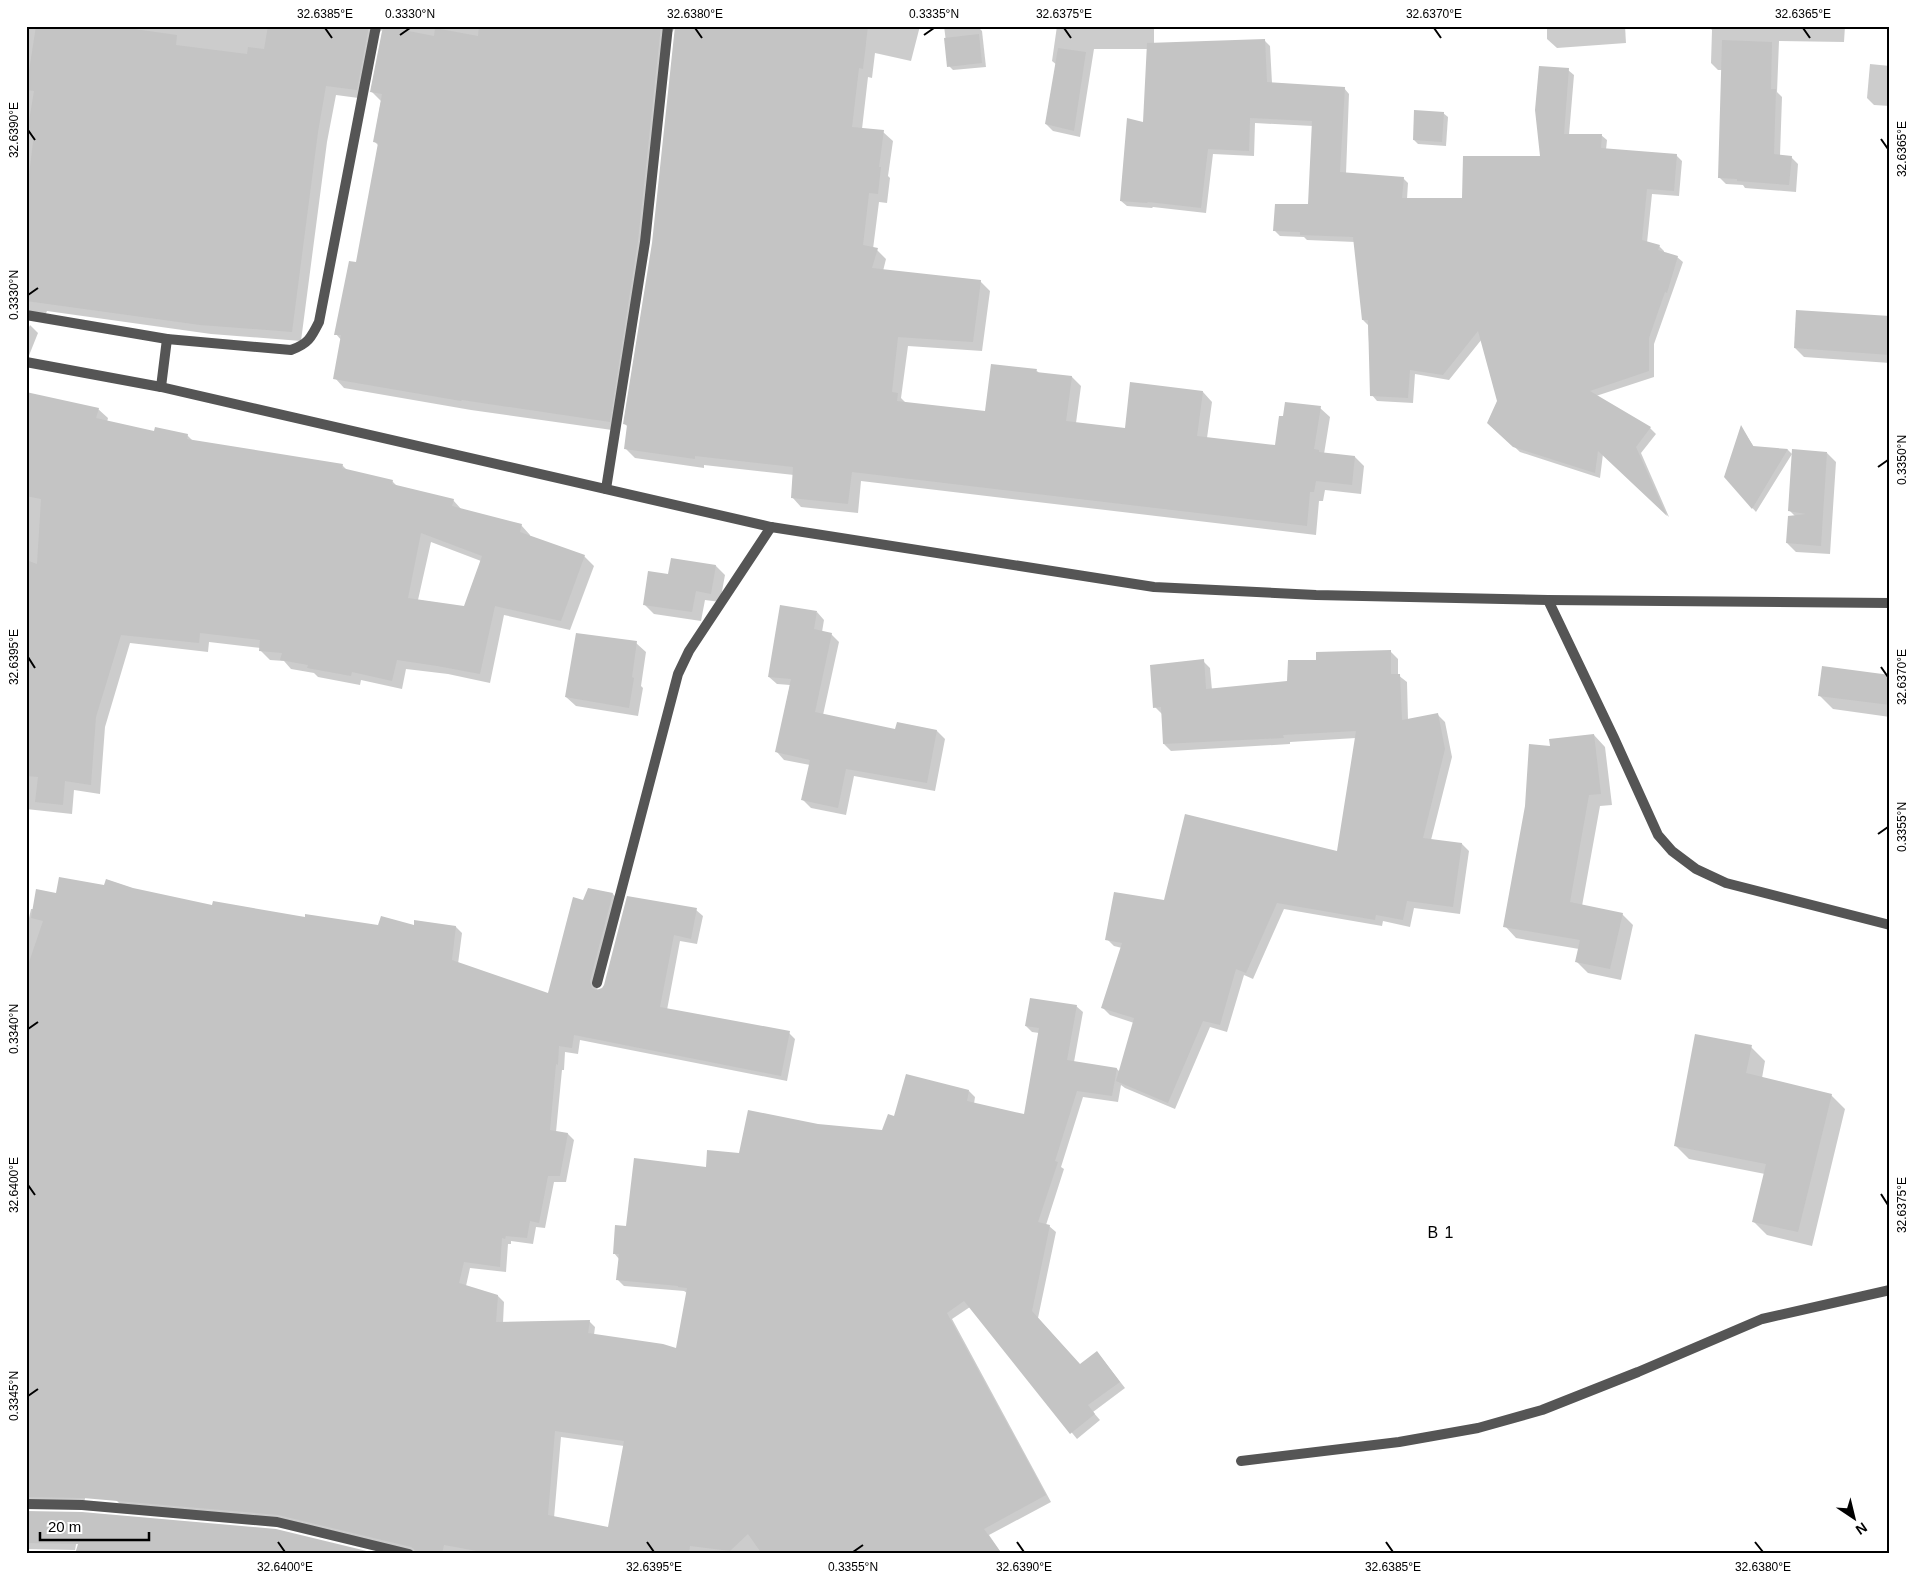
<svg xmlns="http://www.w3.org/2000/svg" width="1916" height="1580" font-family="Helvetica,sans-serif">
  <style>
    .shadow { fill: #0003; fill-rule: evenodd }
    .building { fill: #c4c4c4; fill-rule: evenodd }
    .lines { fill: none; stroke-linecap: round; stroke-linejoin: round }
    .street { stroke: #555; stroke-width: 10 }
    .ticks { fill: none; stroke: #000; stroke-width: 2 }
    .labels { text-anchor: middle; stroke-width: 4.5; stroke-linejoin: round; paint-order: stroke }
    .quarter-label { font-size: 16px; letter-spacing: 1px; fill: #000; stroke: #fff }
    .neatline { fill: none; stroke: #000; stroke-width: 2 }
    .ticks-label { font-size: 12px; text-anchor: middle; fill: #000 }
  </style>
  <rect width="100%" height="100%" fill="#fff"/>
  <g class="shadow">
    <polygon points="26,26 920,26 911,61 875,53 872,78 868,77 862,129 883,132 893,141 888,176 890,178 887,203 879,202 873,249 877,250 886,259 883,271 980,281 990,291 982,351 908,346 901,398 907,404 986,413 1036,370 1039,373 1072,377 1081,386 1076,423 1126,429 1203,392 1212,402 1207,438 1276,446 1320,408 1330,417 1324,454 1355,457 1364,466 1361,494 1325,490 1323,501 1319,501 1316,535 861,481 858,513 801,507 792,497 794,475 704,465 704,468 635,458 626,449 628,427 625,424 653,243 676,27 670,35 619,431 471,410 344,388 335,378 342,341 336,334 357,264 379,146 374,141 381,101 372,92 384,28 378,34 366,99 336,95 327,142 301,341 211,334 47,311 44,318 29,320 26,327"/>
    <polygon points="944,26 977,26 982,31 986,67 953,70 949,66"/>
    <polygon points="1057,26 1154,26 1154,44 1265,41 1270,46 1272,83 1344,88 1349,94 1346,174 1403,178 1408,183 1407,199 1463,200 1541,157 1568,70 1574,75 1569,135 1601,135 1607,140 1606,150 1676,155 1682,161 1679,196 1652,194 1647,243 1659,246 1664,251 1664,253 1677,257 1683,262 1654,344 1654,377 1596,396 1650,428 1656,434 1641,453 1669,517 1603,454 1600,478 1520,452 1494,428 1498,402 1482,339 1449,380 1415,374 1413,403 1377,401 1372,395 1368,325 1363,320 1355,242 1307,240 1304,237 1280,236 1275,231 1309,206 1313,126 1255,123 1254,156 1213,154 1206,213 1153,207 1152,208 1127,206 1121,201 1144,123 1148,49 1094,49 1080,137 1053,131 1046,124 1057,65 1052,61"/>
    <polygon points="1547,26 1625,26 1626,43 1557,48 1547,39"/>
    <polygon points="1709,26 1845,26 1844,42 1779,41 1777,92 1782,97 1780,156 1791,157 1798,164 1796,192 1745,188 1743,185 1726,184 1719,177 1723,70 1718,70 1711,63 1712,30"/>
    <polygon points="1870,64 1890,66 1890,106 1874,105 1867,98"/>
    <polygon points="1443,113 1448,117 1446,146 1418,144 1414,140"/>
    <polygon points="1890,318 1890,363 1804,357 1795,348"/>
    <polygon points="30,325 38,333 26,363 26,333"/>
    <path d="M26,394L98,409L108,418L107,422L155,432L187,435L193,441L342,465L347,470L392,481L397,486L453,500L462,510L521,525L530,535V537L584,556L594,566L570,630L504,615L490,683L448,674L406,669L402,689L361,680L360,685L318,677L314,673L291,669L284,661L270,660L260,650L261,648L209,642L208,652L130,643L105,727L100,794L74,790L72,814L26,809ZM431,542L481,561L465,607L418,600Z"/>
    <polygon points="1741,427 1754,447 1788,450 1792,454 1756,512 1725,477"/>
    <polygon points="1827,453 1836,462 1830,554 1796,552 1787,543 1795,516 1789,510"/>
    <polygon points="716,566 725,575 720,602 705,600 701,621 654,614 644,604 669,576"/>
    <polygon points="817,612 824,620 822,632 831,634 839,642 823,715 896,731 898,724 937,731 945,739 935,791 854,776 846,815 811,808 803,800 810,765 784,760 777,752 790,685 777,684 769,677"/>
    <polygon points="636,643 646,652 641,686 643,688 638,716 576,706 566,697"/>
    <polygon points="1390,651 1398,659 1398,675 1407,682 1408,720 1438,715 1445,722 1452,757 1431,840 1462,844 1469,851 1460,914 1414,908 1410,927 1383,921 1382,926 1284,909 1253,979 1244,975 1227,1032 1210,1027 1175,1109 1125,1088 1121,1085 1118,1102 1083,1097 1061,1167 1064,1169 1046,1225 1049,1226 1056,1232 1038,1318 1080,1365 1097,1352 1125,1388 1093,1412 1100,1420 1077,1439 970,1307 952,1319 1051,1502 989,1535 1002,1554 659,1554 624,1446 561,1437 554,1518 614,1554 416,1554 285,1521 123,1507 117,1501 88,1482 84,1504 26,1508 26,917 29,918 31,909 34,909 58,894 105,886 133,889 213,906 379,927 456,927 462,933 458,964 548,994 589,890 613,894 619,901 597,991 602,989 696,910 703,916 697,944 680,941 667,1010 789,1033 795,1039 787,1081 580,1040 578,1054 565,1052 564,1070 562,1070 556,1132 568,1134 574,1140 566,1182 554,1182 545,1228 536,1227 533,1244 511,1241 511,1244 508,1244 506,1272 470,1268 466,1286 498,1296 504,1302 503,1323 589,1321 595,1327 594,1335 677,1350 687,1293 684,1291 624,1286 618,1280 619,1259 614,1253 627,1227 707,1168 818,1126 883,1131 895,1118 969,1091 975,1097 974,1104 1025,1115 1039,1033 1032,1032 1026,1026 1076,1006 1083,1012 1074,1062 1117,1069 1120,1072 1134,1023 1110,1015 1103,1008 1122,948 1114,946 1107,939 1165,901 1338,853 1356,738 1290,742 1290,744 1171,751 1164,744 1162,714 1155,707 1203,661 1210,668 1212,690 1288,682 1318,662"/>
    <polygon points="1890,676 1890,717 1833,709 1819,695"/>
    <polygon points="1594,735 1605,747 1612,805 1600,806 1582,906 1622,914 1633,925 1621,980 1588,973 1576,961 1579,949 1516,938 1505,926 1552,747"/>
    <polygon points="1751,1047 1765,1061 1762,1078 1831,1095 1845,1109 1812,1246 1767,1235 1753,1221 1765,1174 1689,1159 1675,1145"/>
    <polygon points="26,1512 81,1519 75,1550 26,1549"/>
  </g>
  <g class="building">
    <polygon points="36,26 113,26 177,35 176,45 247,54 248,47 264,49 268,26 369,26 357,90 326,86 318,132 292,332 200,325 26,301 26,199 34,134 27,133 34,91 26,90"/>
    <polygon points="383,26 434,36 435,28 478,36 479,26 661,26 638,241 610,422 462,400 461,401 333,379 341,335 334,335 349,261 356,262 378,143 373,142 382,94 370,92"/>
    <polygon points="675,26 868,26 863,69 859,68 852,127 884,130 879,167 881,167 878,194 869,193 863,245 878,248 872,268 981,280 973,342 898,337 892,392 898,393 897,401 985,411 991,364 1037,369 1036,372 1072,376 1066,421 1125,428 1130,382 1203,391 1197,436 1275,445 1279,416 1283,416 1285,402 1321,406 1314,449 1319,450 1319,452 1355,456 1352,485 1316,481 1314,492 1310,492 1307,526 852,472 848,504 791,498 793,467 695,456 695,459 624,449 627,425 623,424 652,243"/>
    <polygon points="979,34 982,63 947,67 944,38"/>
    <polygon points="1265,39 1267,82 1345,87 1340,172 1404,177 1402,198 1462,198 1463,156 1540,156 1535,110 1539,66 1569,68 1564,134 1602,134 1601,148 1677,154 1674,191 1647,189 1642,240 1660,245 1658,250 1678,256 1667,293 1665,292 1649,338 1649,371 1590,391 1651,427 1636,447 1667,516 1598,451 1595,473 1513,447 1487,423 1497,401 1478,331 1443,375 1410,370 1408,398 1370,396 1368,320 1362,320 1353,237 1300,235 1300,232 1273,231 1275,204 1308,204 1312,121 1250,118 1249,151 1208,149 1201,208 1148,202 1147,203 1120,201 1127,118 1143,122 1147,43"/>
    <polygon points="1722,40 1772,42 1771,89 1776,89 1774,154 1792,156 1789,185 1737,181 1737,179 1718,178"/>
    <polygon points="1058,48 1086,52 1074,131 1045,124"/>
    <polygon points="1414,110 1444,112 1442,142 1413,140"/>
    <polygon points="1796,310 1890,316 1890,355 1794,348"/>
    <path d="M26,392L99,408L96,418L154,431L155,427L188,434L187,439L343,464L342,468L393,480L392,484L454,499L452,506L522,524L520,532L585,555L561,621L495,606L480,674L437,666L397,660L392,681L352,672L351,676L307,668L308,665L280,660L282,653L259,651L260,640L200,633L199,643L121,635L96,717L91,785L65,781L63,805L35,802L38,777L26,776V560L37,564L41,499L26,496ZM421,533L482,556L464,606L408,598Z"/>
    <polygon points="1741,425 1753,446 1788,449 1752,509 1724,477"/>
    <polygon points="1792,449 1827,452 1821,546 1786,543 1788,516 1806,514 1788,511"/>
    <polygon points="671,558 716,565 711,594 696,591 692,612 643,605 648,571 668,574"/>
    <polygon points="780,605 817,611 814,629 832,633 815,712 895,729 897,722 937,730 927,783 846,769 838,808 801,800 810,760 775,752 791,679 768,677"/>
    <polygon points="576,633 637,641 632,677 634,678 629,708 565,697"/>
    <polygon points="1391,650 1391,674 1400,674 1402,720 1438,713 1445,749 1423,838 1462,843 1453,907 1407,901 1403,920 1376,915 1375,920 1277,903 1246,973 1236,969 1220,1025 1203,1021 1168,1103 1116,1081 1134,1018 1101,1008 1122,943 1105,940 1114,892 1164,900 1185,814 1337,851 1356,731 1283,735 1284,738 1163,744 1161,707 1153,708 1150,665 1204,659 1206,689 1287,681 1288,660 1316,660 1316,652"/>
    <polygon points="1822,666 1890,675 1890,705 1818,696"/>
    <polygon points="1594,734 1601,794 1589,795 1570,902 1623,913 1610,969 1575,962 1580,940 1503,927 1525,806 1529,744 1550,746 1549,739"/>
    <path d="M59,877L104,885L106,879L133,888L212,905L213,901L305,917V914L378,925L381,916L414,925V920L456,926L452,960L548,993L573,897L583,900L588,888L613,893L590,981L592,988L596,990L602,988L604,985L627,896L697,908L691,939L674,935L660,1007L790,1031L781,1076L574,1035L572,1048L559,1046L558,1065L556,1064L550,1130L568,1133L560,1176H548L539,1223L530,1221L527,1238L506,1236L505,1239L502,1238L500,1267L464,1262L459,1283L498,1295L496,1322L590,1320L588,1333L663,1344L676,1348L687,1288L678,1287V1286L616,1280L619,1254H613L615,1225L626,1226L634,1158L706,1167L707,1150L739,1153L748,1110L818,1124L882,1130L888,1114L894,1116L906,1074L969,1090L967,1101L1024,1114L1039,1028L1025,1026L1030,998L1077,1005L1067,1060L1117,1068L1112,1096L1077,1091L1055,1161L1058,1162L1038,1222L1050,1225L1032,1311L1080,1364L1097,1351L1120,1382L1088,1405L1095,1414L1070,1434L964,1301L947,1313L1046,1495L984,1529L1002,1554H762L748,1534L730,1551L690,1546L689,1554H493L444,1545L442,1554H416L414,1549L411,1547L278,1515L83,1498L26,1497V971L43,921L31,918L36,889L56,893ZM555,1431L624,1441L608,1527L548,1515Z"/>
    <polygon points="1695,1034 1752,1045 1746,1073 1832,1094 1798,1232 1752,1222 1766,1164 1674,1146"/>
    <polygon points="26,1511 82,1512 276,1529 379,1554 75,1554 78,1544 26,1543"/>
  </g>
  <g class="lines">
    <g class="street">
      <polyline points="26,315 167,339"/>
      <polyline points="26,362 161,387 771,527 1154,587 1316,595 1548,600 1890,603"/>
      <path d="M161,387L167,339L291,350C308,344 311,338 319,322L376,26"/>
      <polyline points="606,489 645,242 668,26"/>
      <polyline points="1548,600 1614,738 1658,835 1672,851 1696,869 1726,883 1890,925"/>
      <polyline points="597,983 678,674 689,651 771,527"/>
      <polyline points="1241,1461 1399,1442 1478,1428 1542,1410 1638,1372 1762,1319 1890,1290"/>
      <polyline points="26,1504 82,1505 277,1522 409,1554"/>
    </g>
  </g>
  <path class="ticks" d="M325,28L332,38M695,28L702,38M1064,28L1071,38M1434,28L1441,38M1803,28L1810,38M400,35L410,28M924,35L934,28M28,130L35,140M1881,139L1888,149M28,295L38,288M1878,467L1888,460M28,657L35,668M1881,667L1888,677M1878,834L1888,827M28,1029L38,1022M28,1185L35,1195M1881,1194L1888,1205M28,1396L38,1389M278,1542L285,1552M647,1542L654,1552M1017,1542L1024,1552M1386,1542L1393,1552M1755,1542L1763,1552M853,1552L863,1545"/>
  <g class="labels">
    <g class="quarter-label">
      <text x="1441" y="1238">B 1</text>
    </g>
  </g>
  <rect width="1916" height="1580" fill="none" stroke="#ffffff" stroke-width="55"/>
  <g transform="translate(1854 1518) rotate(145)" stroke="#ffffff" stroke-width="4" paint-order="stroke">
  <path d="M0-4L9 19L0 12L-9 19Z" fill="#000000"/>
  <text y="-8" font-size="14" font-weight="bold" text-anchor="middle" fill="#000000">N</text>
  </g>
  <path d="M40 1532v8h109v-8" fill="none" stroke="#000000" stroke-width="2.5"/>
  <text x="48" y="1532" font-size="15" fill="#000000" stroke="#ffffff" stroke-width="4" paint-order="stroke">20 m</text>
  <rect x="28" y="28" width="1860" height="1524" class="neatline"/>
  <g class="ticks-label">
    <text x="325" y="18">32.6385°E</text>
    <text x="410" y="18">0.3330°N</text>
    <text x="695" y="18">32.6380°E</text>
    <text x="934" y="18">0.3335°N</text>
    <text x="1064" y="18">32.6375°E</text>
    <text x="1434" y="18">32.6370°E</text>
    <text x="1803" y="18">32.6365°E</text>
    <text transform="translate(14 130) rotate(-90)" y="4">32.6390°E</text>
    <text transform="translate(1902 149) rotate(-90)" y="4">32.6365°E</text>
    <text transform="translate(14 295) rotate(-90)" y="4">0.3330°N</text>
    <text transform="translate(1902 460) rotate(-90)" y="4">0.3350°N</text>
    <text transform="translate(14 657) rotate(-90)" y="4">32.6395°E</text>
    <text transform="translate(1902 677) rotate(-90)" y="4">32.6370°E</text>
    <text transform="translate(1902 827) rotate(-90)" y="4">0.3355°N</text>
    <text transform="translate(14 1029) rotate(-90)" y="4">0.3340°N</text>
    <text transform="translate(14 1185) rotate(-90)" y="4">32.6400°E</text>
    <text transform="translate(1902 1205) rotate(-90)" y="4">32.6375°E</text>
    <text transform="translate(14 1396) rotate(-90)" y="4">0.3345°N</text>
    <text x="285" y="1571">32.6400°E</text>
    <text x="654" y="1571">32.6395°E</text>
    <text x="853" y="1571">0.3355°N</text>
    <text x="1024" y="1571">32.6390°E</text>
    <text x="1393" y="1571">32.6385°E</text>
    <text x="1763" y="1571">32.6380°E</text>
  </g>
</svg>
